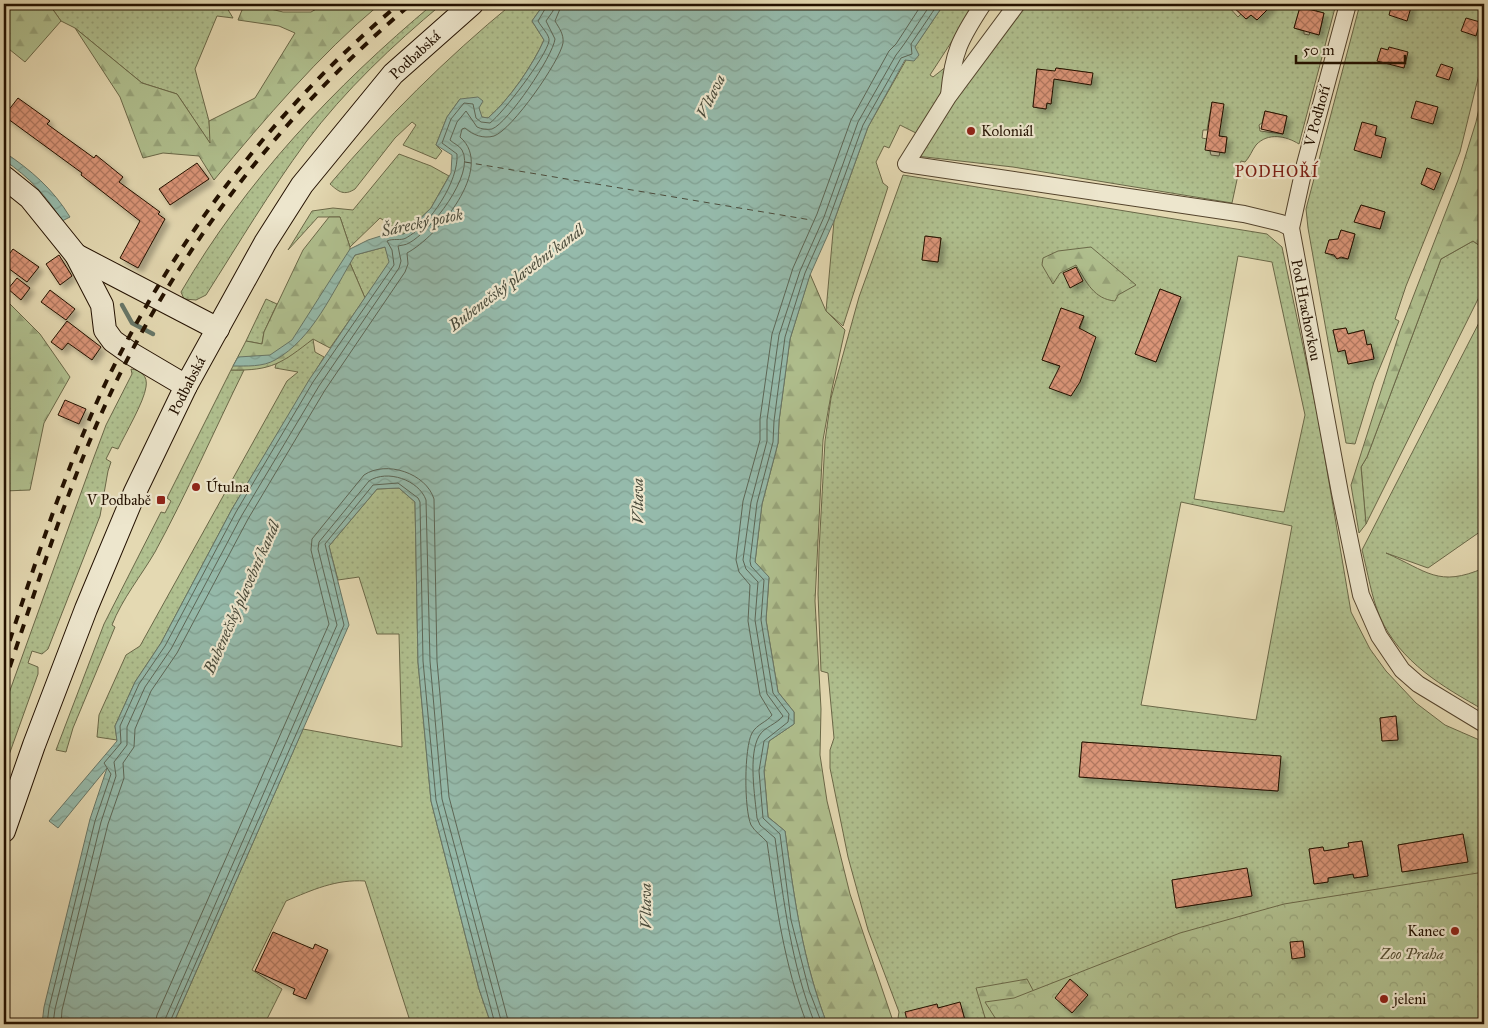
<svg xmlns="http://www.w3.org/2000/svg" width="1488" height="1028" font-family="'IM FELL Great Primer',serif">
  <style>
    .grass { fill: url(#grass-dots); stroke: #6a6848; fill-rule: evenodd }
    .forest { fill: url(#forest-firs); stroke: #6a6848 }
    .park { fill: url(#park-crowns); stroke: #6a6848 }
    .water { fill: url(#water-waves); stroke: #677667 }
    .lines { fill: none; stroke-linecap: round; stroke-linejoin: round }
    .shore { stroke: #5c6656; stroke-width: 1 }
    .stream { stroke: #677667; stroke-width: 4.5 }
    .ferry { stroke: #4b4c3c; stroke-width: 1; stroke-dasharray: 6 5; stroke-linecap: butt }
    .building { fill: url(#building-cross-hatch); stroke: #231100; filter: url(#shadow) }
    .street-casing { stroke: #53432c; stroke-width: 18 }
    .secondary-casing { stroke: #231100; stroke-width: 24 }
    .street { stroke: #ede6cd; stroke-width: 16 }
    .secondary { stroke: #ede6cd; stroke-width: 22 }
    .rail { stroke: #231100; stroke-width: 4; stroke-dasharray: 9 9; stroke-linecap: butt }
    .poi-dot { fill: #8f2418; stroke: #ede6cd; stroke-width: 2 }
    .labels { text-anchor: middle; stroke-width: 4.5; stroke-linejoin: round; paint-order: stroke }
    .street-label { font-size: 15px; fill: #231100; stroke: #ede6cd }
    .poi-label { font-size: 15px; fill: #231100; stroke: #ede6cd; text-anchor: start }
    .park-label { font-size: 15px; font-style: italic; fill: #544e32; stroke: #ede6cd }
    .water-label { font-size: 16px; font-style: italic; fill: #4b4c3c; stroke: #ede6cd }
    .neighbourhood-label { font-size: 16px; letter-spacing: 1px; fill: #7a1f14; stroke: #ede6cd }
  </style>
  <defs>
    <pattern id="grass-dots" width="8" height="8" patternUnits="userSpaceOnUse" patternTransform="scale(1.25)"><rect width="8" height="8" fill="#b0c08f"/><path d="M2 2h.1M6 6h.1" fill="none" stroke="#97a47a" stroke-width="1.8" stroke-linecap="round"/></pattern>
    <pattern id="forest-firs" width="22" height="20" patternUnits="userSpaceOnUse" patternTransform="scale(1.25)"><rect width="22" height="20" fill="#b0c08f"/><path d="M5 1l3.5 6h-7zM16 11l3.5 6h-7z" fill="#97a47a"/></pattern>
    <pattern id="park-crowns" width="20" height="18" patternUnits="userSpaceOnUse" patternTransform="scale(1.25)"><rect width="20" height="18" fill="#b0c08f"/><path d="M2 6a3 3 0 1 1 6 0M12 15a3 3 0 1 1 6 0" fill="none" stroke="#97a47a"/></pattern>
    <pattern id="water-waves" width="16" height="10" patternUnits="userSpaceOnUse" patternTransform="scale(1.25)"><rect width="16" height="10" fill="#95baab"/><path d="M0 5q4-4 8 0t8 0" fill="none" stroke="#809f91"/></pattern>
    <pattern id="building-cross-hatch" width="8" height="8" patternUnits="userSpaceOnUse" patternTransform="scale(1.25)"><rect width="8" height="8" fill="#d99477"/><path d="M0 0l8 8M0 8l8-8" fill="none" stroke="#b0775f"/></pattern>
    <filter id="shadow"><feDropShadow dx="4.5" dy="4.5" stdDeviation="2.5" flood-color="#0004"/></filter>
  </defs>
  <rect width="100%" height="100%" fill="#e4d9b2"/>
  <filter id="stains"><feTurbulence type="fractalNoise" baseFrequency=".004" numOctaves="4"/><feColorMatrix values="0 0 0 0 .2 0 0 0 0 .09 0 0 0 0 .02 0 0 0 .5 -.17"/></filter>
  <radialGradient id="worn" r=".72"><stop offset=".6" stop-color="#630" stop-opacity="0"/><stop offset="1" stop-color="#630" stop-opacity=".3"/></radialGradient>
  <g class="grass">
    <polygon points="49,4 232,4 227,8 233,18 217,16 195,69 209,121 211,145 177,94 142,83 75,28 61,21"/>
    <path d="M433,4H442C393,45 345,90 306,142C270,191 239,243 206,295L196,300L184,299L181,292C246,180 334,87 433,4Z"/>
    <path d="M512,4H544L532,21L544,40C533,65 509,100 488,118L481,117L479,108L460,99L447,117L436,145L442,151L436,159L403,145L416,125L412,122L395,138L355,189C344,196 339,192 330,184C386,118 445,59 512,4Z"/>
    <polygon points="944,4 976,4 930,75 933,77 947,66 942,104 916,133 900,125 889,148 884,146 876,162 883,183 888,187 843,326 826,311 834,221 868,127 906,60"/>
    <path d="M1022,4H1230L1228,6L1238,17L1241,14L1247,19L1251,15L1257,20L1267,9L1262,4H1336L1299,144C1286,136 1268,132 1256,145C1252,150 1250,157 1245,162L1241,161L1232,203L1013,167L916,156ZM1300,7L1310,9L1311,7L1316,8V11L1324,13L1319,35L1310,32L1309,35L1304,34V31L1294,28ZM1056,68L1092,73L1091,84L1054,79ZM1037,69L1051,71V104L1047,103L1046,109L1033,107ZM1212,102L1219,136L1227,138L1225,152H1220L1219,156L1211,155L1207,139L1202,138L1203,130H1207ZM1265,111L1287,116L1283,134L1260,131L1259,125L1262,123Z"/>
    <path d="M1360,4H1484V54L1460,152L1406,286L1395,319L1399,321L1374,382L1355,444L1346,443L1308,228L1306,209ZM1427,168L1440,173L1434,189L1421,184ZM1361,205L1385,212L1380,229L1356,222V216ZM1341,230L1355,234L1348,259L1338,258L1326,253L1329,240L1338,239ZM1346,328L1348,334L1363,330L1367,345L1371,344L1374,358L1348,364L1345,350L1338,351L1333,330Z"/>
    <polygon points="399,154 431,166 449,176 431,208 404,234 380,218 350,247 340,217 318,217 288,250 312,211 333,208 353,210"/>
    <path d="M903,175L1267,234L1282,247L1318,417L1351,612L1370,649L1386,671L1416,703L1445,725L1484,742V872L1046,987L1014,998L981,1002L987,1024H966L960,1003L938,1008L937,1004L927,1007L929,1024H900L898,1018L899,1012L868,930L848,857L830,768V750L834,738L828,673L821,671L818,594L819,551L825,441L831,398L859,297ZM926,236L941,238L938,262L922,260ZM1238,256L1272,262L1305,415L1284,512L1194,499ZM1160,289L1181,297L1156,362L1135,354ZM1061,308L1084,317L1065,368L1042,360ZM1181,502L1292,526L1256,720L1141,705ZM1396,716L1398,739L1382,741L1380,718ZM1082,742L1280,756L1278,791L1080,777ZM1463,834L1467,862L1402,872L1398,845ZM1362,841L1368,876L1354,878L1353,874L1328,878V882L1314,884L1309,849L1323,847L1324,851L1349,847L1348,843ZM1247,869L1251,896L1176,908L1172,880Z"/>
    <polygon points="1473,241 1484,249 1484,287 1366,524 1361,467 1367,457 1441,259"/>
    <polygon points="385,247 390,262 365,298 350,263 355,255"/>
    <polygon points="266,299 277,304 264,332 262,344 246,341"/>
    <path d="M1484,313V529L1428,568L1386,553C1427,571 1438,588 1484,568V710C1443,687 1400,662 1380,617C1371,596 1368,573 1362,550Z"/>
    <polygon points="313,339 315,352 324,357 232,509 161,643 135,682 115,726 117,740 97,737 99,715 126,655 140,646 287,381 298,372 275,368 276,364"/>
    <path d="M131,369C141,370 148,376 146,387C144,402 125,434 118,449L112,447L106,459L111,462L108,471L100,516L48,649L42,654L32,651L28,663L38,667V674L4,769V707L91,465L106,425L132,374Z"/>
    <path d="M231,370H244C214,431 187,493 155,552C141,576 122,599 112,625L115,627L73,728L66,752L56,750L104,624L161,512L165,513L171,501L167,498Z"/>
    <path d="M399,488L415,502L418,662L431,801L479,989L491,1024H411L365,881C336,879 312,890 286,901L252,970L282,989L267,1019L255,1024H173L303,729L402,747L399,634H377L359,577L338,580L329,546L377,489Z"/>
  </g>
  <g class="forest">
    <polygon points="4,4 49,4 61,21 25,62 4,45"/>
    <path d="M250,4L283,12H311L325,4H380C318,56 266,118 214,180L199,156L163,153L143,158L120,97L75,28L142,83L177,94L210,143L209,121L255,98L295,33L279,26L238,20L242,10Z"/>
    <polygon points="1484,86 1484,249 1473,241 1441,259 1367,457 1361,467 1366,524 1359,533 1351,485 1400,331 1458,180 1476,122"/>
    <path d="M329,217H340L350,247V263L365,298L330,348L313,339C282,363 272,371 231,370L246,341L262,344L264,332L303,250Z"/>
    <path d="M1091,247L1136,285L1118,295L1115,301C1094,299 1087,283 1076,265L1060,273L1053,284L1042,265L1043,258L1058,251Z"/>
    <path d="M810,274L826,311L845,330L832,389L823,440L815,601L821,709L820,755L827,801L850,894L894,1024H827C803,962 794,898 785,831L768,817L764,771L769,741L794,724V712L778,692L766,620L769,578L755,562L762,504L778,443L779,421L790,339Z"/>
    <polygon points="4,298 40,334 70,377 44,423 30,490 4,491"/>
    <polygon points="1027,979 1048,1018 1043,1024 987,1024 976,988"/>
  </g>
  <polygon class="park" points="1484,872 1484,1024 999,1024 985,1002 1014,998 1180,933 1284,904"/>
  <g class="water">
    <path d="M544,4H944L915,47L919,55L914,61L905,60L868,127L834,221L810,275L790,339L779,421L778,443L762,504L755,562L769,577L766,620L778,692L794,712V724L769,741L764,771L768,817L785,831C794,898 803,962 827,1024H491L479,989L431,801L418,662L415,502L399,488L377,489L329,546L349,625L173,1024H42L44,1007L90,819L107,768L58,828L49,821L117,741L115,726L135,682L161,643L232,509L309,380L389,262L385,247L355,255C333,291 313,339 275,360C263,367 246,366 233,366L238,357L270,355L292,340L350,249L368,240L387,234H404L431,208L451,173L452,155L436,145L447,117L460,99L478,97L483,101L479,108L482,117L488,118C509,100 533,65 544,40L532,21Z"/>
    <path d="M4,152C31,170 53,189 70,217L62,221C46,195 30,178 4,160Z"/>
  </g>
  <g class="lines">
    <g class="shore">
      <path d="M47,1024L49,1008L95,821L111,774L104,763L121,743L120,726L139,684L165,646L236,512L313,382L394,265L392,250L387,241C393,238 401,241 406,238C430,225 459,181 457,154L442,143L451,119L464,103L473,104L476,118L481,122L490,123C503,113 546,57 549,41C550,35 541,27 538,21L548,4"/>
      <path d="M53,1024L55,1009L101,822L116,776L114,762L127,745V727L145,687L171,649L242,515L319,386L399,268L401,261L398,246C402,245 406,245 409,243C430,232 476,174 462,150C459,145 454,144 450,140L457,122L466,111L477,127C481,129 487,130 492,129C508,123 553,56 555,39L546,21L553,11L554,4"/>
      <path d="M61,1024L62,1010L108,824L124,778L123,763L134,747L135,729L151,691L177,653L248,519L325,390L405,272L408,264L407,253C437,237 496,168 460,137L462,129L465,128C473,135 483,139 494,136C512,130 560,61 563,43C564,34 559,28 555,21L562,4"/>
      <path d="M155,1024L157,1015L329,624L311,550L312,539L364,475C386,460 426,473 434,499L437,661L449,797L509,1024"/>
      <path d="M163,1024L337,625L318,549L319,542L369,481C387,469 419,480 426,500L430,661L442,799L502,1024"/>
      <polyline points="169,1024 344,625 325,544 373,485 398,483 418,498 420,502 423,661 436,800 495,1024"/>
      <path d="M807,1024C784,965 776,904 767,842C762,836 755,832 751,825C744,809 744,748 752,733C757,724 767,722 772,715L760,695L748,621L750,585L739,572L736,560L743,501L760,440V419L772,334L793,268L817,214L851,120L889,51L896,44L922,4"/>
      <path d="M815,1024C791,963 784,903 775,838L760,825L757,818C755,797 748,755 759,736C764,727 777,724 783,716L767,694L755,620L758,582L746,569L743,560L751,502L767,441V420L779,335L800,271L824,217L858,122L896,55C908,40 919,21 931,4"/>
      <polyline points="822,1024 809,990 791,920 780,834 763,818 759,771 764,741 788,722 789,714 773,693 761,620 764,580 751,566 750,561 757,503 773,442 774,421 785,337 805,273 829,219 863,125 901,58 912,54 911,44 938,4"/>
    </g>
    <polyline class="stream" points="122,305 132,323 153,334"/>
    <polyline class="ferry" points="465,162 811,220"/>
  </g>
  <g class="building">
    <polygon points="1230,4 1273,4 1257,20 1251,15 1246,19"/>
    <polygon points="1392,4 1412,4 1407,21 1389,15"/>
    <polygon points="1300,7 1324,13 1319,35 1294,28"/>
    <polygon points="1466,18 1480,22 1476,36 1461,31"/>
    <polygon points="1389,47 1408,52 1404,68 1377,61 1381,48 1388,50"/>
    <polygon points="1441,64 1453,68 1449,80 1436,76"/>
    <polygon points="1056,68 1093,73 1091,85 1054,79 1051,104 1047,103 1046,109 1033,107 1037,69 1055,71"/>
    <polygon points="18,98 50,121 47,124 94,158 96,155 123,177 119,182 160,212 158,214 165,219 138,268 120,258 140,221 81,175 82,173 4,116"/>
    <polygon points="1416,101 1438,107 1433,124 1411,118"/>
    <polygon points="1212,102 1224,104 1219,136 1227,137 1225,153 1205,150"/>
    <polygon points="1265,111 1287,116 1283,134 1261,129"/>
    <polygon points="1362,122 1377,126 1375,135 1386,138 1381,158 1354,150"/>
    <polygon points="197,163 209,179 170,205 159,189"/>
    <polygon points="1427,168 1441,173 1434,190 1421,184"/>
    <polygon points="1361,205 1385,212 1380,229 1354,222"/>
    <polygon points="1341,230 1355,234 1348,259 1341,257 1337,259 1334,255 1325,253 1329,240 1338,239"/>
    <polygon points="925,236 941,238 938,262 922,260"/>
    <polygon points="13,249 39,267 27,282 4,265 4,261"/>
    <polygon points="59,255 72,276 60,285 46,264"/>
    <polygon points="1076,267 1083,281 1070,288 1063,273"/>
    <polygon points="17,278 30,288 21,300 8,289"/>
    <polygon points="1160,289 1181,297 1156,362 1135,354"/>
    <polygon points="50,290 75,309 66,320 41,302"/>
    <polygon points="1061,308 1084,316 1079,328 1096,337 1080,382 1071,396 1049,388 1060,366 1042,360"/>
    <polygon points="67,321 101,347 92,360 68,343 62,350 51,342"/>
    <polygon points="1346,328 1348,334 1364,330 1367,345 1371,344 1374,359 1348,364 1345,350 1338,352 1333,330"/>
    <polygon points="65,400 86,409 79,424 58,415"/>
    <polygon points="1396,716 1398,740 1382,741 1380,718"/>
    <polygon points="1082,742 1281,756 1278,791 1079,777"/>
    <polygon points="1463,834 1468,862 1402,872 1398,845"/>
    <polygon points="1362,841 1368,876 1354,878 1353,874 1328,878 1328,882 1314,884 1309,849 1323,847 1324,851 1349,847 1348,843"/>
    <polygon points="1247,868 1252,896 1176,908 1172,880"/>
    <polygon points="273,932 313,949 315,944 328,950 306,999 293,994 295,989 255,971"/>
    <polygon points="1303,941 1305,957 1292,959 1290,942"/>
    <polygon points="1070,979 1088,995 1072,1013 1055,998"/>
    <polygon points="960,1002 966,1024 929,1024 927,1019 908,1024 905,1012 937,1004 938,1008"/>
  </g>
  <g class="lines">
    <defs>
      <g id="street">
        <polyline points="1017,4 948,97 906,164 1244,214 1281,223 1291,228"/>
        <polyline points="1348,4 1305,164 1291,228 1340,493 1361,595 1379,636 1402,670 1418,684 1484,724"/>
        <path d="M949,95C953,52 960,39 983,4"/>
      </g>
      <g id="secondary">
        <polyline points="4,177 30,198 76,255 102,305 105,330 113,341 130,353 186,386"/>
        <polyline points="76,255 218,329"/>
        <polyline points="4,831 34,745 86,609 135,492 186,386 265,243 302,185 393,74 472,4"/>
      </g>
    </defs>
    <use href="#street" class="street-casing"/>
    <use href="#secondary" class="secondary-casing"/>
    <use href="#street" class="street"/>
    <use href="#secondary" class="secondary"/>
    <g class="rail">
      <path d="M4,658C35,564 65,469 107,380C177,236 276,107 399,4"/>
      <path d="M4,684C38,584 69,480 115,384C186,238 287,109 411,4"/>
    </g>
  </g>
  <g class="poi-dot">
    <circle cx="971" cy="131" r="5"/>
    <circle cx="196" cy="487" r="5"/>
    <rect x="156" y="495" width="10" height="10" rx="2.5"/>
    <circle cx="1455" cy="931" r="5"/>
    <circle cx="1384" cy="999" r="5"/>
  </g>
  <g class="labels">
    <g class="street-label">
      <text transform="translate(415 55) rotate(-43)" y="5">Podbabská</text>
      <text transform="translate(1317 116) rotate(-75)" y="5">V Podhoří</text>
      <text transform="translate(1306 310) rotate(79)" y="5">Pod Hrachovkou</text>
      <text transform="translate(187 386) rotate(-63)" y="5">Podbabská</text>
    </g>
    <g class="poi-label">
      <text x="981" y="136">Koloniál</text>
      <text x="206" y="492">Útulna</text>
      <text x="151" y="505" text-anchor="end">V Podbabě</text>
      <text x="1445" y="936" text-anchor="end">Kanec</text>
      <text x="1394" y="1004">jeleni</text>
    </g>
    <g class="park-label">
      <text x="1412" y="959">Zoo Praha</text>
    </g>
    <g class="water-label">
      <text transform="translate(710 96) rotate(-64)" y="6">Vltava</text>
      <text transform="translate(422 222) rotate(-12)" y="6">Šárecký potok</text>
      <text transform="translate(516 277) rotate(-37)" y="6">Bubenečský plavební kanál</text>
      <text transform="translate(637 501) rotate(-91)" y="6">Vltava</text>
      <text transform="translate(241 597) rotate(-66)" y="6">Bubenečský plavební kanál</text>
      <text transform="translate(645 906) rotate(-91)" y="6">Vltava</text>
    </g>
    <g class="neighbourhood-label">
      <text x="1277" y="177">PODHOŘÍ</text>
    </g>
  </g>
  <rect width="1488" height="1028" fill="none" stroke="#e4d9b2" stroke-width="20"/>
  <rect x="5" y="5" width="1478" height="1018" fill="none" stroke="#231100" stroke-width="2.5"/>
  <rect x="10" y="10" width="1468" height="1008" fill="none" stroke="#231100"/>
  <path d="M1296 55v8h109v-8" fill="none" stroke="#231100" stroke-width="2.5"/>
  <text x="1303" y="55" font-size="15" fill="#231100" stroke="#ede6cd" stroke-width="4" paint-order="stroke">50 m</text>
  <rect width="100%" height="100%" filter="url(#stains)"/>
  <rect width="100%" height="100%" fill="url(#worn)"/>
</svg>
